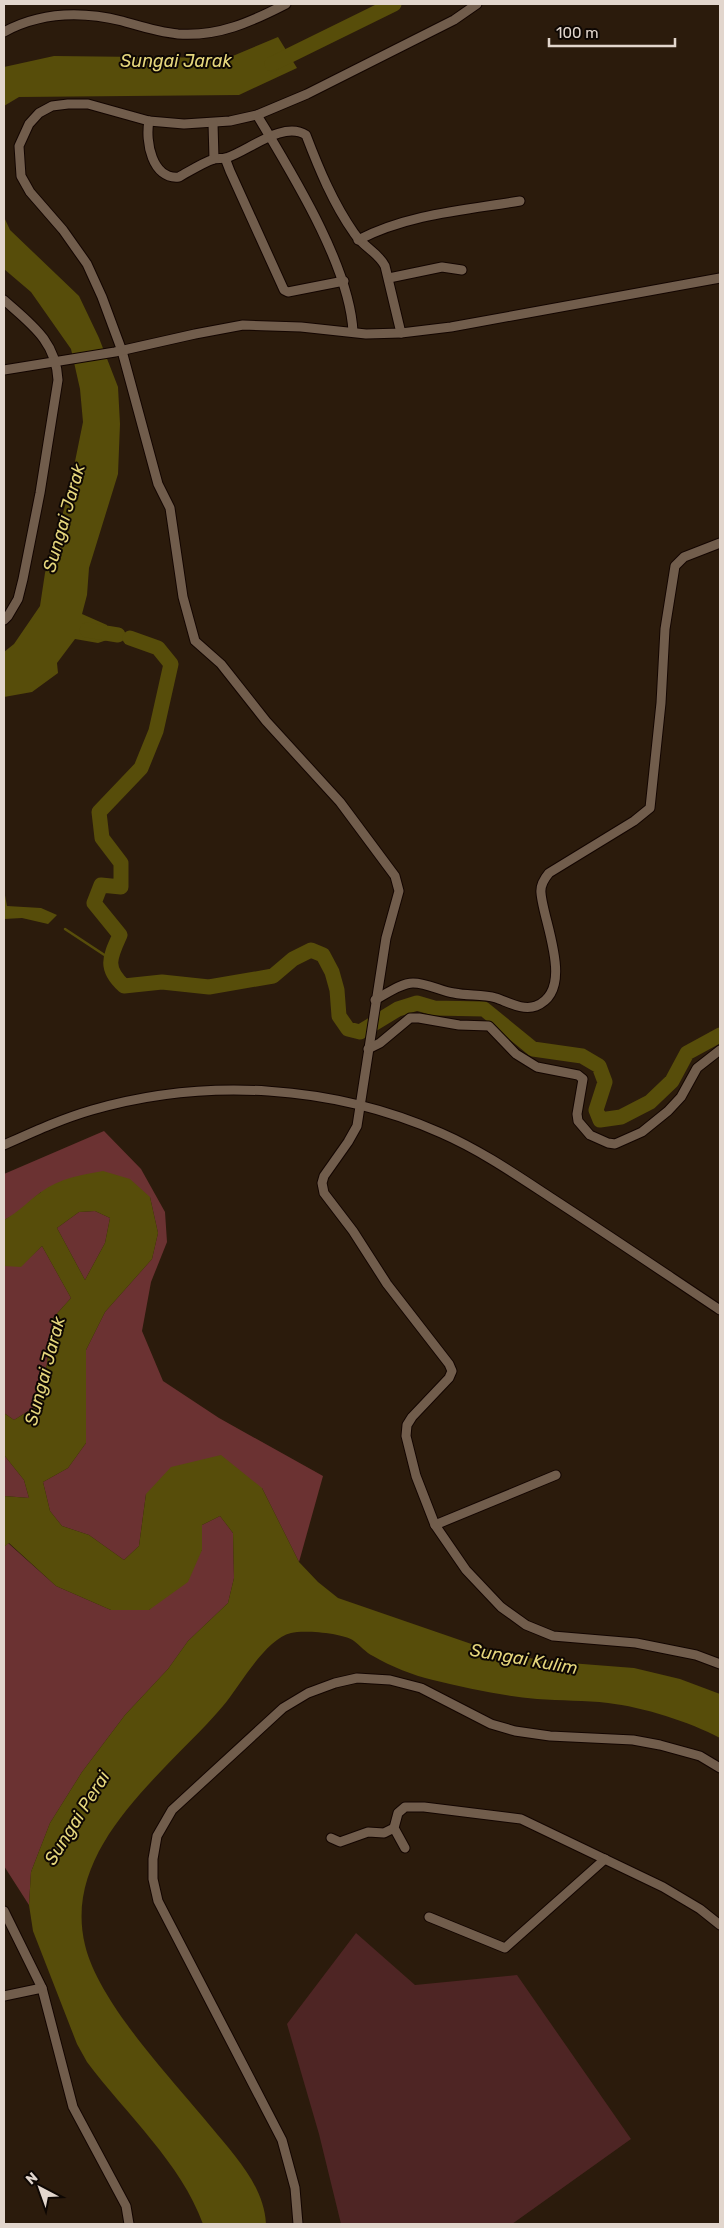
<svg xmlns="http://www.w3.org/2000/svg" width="724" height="2228" font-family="Rubik,sans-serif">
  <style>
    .green { fill: #4e2524 }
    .forest { fill: #6b3232 }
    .water { fill: #574d0a; fill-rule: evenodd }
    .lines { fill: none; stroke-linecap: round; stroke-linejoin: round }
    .stream { stroke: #574d0a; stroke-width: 2.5 }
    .river { stroke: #574d0a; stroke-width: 15 }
    .minor-casing { stroke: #130500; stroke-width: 11 }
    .minor { stroke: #715d4c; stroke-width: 9 }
    .labels { text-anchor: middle; stroke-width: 4; stroke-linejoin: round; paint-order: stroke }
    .water-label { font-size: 18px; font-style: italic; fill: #e5d67c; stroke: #0e0703 }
  </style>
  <rect width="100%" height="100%" fill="#2b1b0c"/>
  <polygon class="green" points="356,1933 415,1985 517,1975 631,2139 512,2224 341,2224 319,2134 287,2024"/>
  <g class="forest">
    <polygon points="104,1131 141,1169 165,1212 167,1242 151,1282 142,1331 163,1381 219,1418 323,1476 299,1562 262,1488 146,1494 139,1546 124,1560 89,1535 62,1526 50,1511 43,1482 68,1468 86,1443 86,1350 105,1312 152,1259 158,1233 150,1197 41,1192 16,1214 4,1220 4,1174"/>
    <polygon points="95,1211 110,1218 105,1243 85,1280 57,1228 79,1212"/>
    <polygon points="42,1246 71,1298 53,1318 46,1370 35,1407 14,1420 4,1413 4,1266 21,1266"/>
    <polygon points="4,1455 24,1480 29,1498 4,1496"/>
    <polygon points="220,1516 233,1533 234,1578 228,1603 188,1641 168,1669 125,1715 82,1772 50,1823 31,1872 29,1905 4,1866 4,1547 8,1543 56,1586 111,1610 149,1610 202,1550 202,1525"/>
  </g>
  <g class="water">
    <polygon points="278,37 297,68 239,95 19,97 4,106 4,67 54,56 228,58"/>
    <polygon points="4,217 10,230 79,296 99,338 118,387 120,424 118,474 89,568 87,595 82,614 107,625 107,640 98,643 75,639 57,663 58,673 32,692 4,697 4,652 14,644 40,606 45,573 68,496 83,422 80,389 71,349 31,292 4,269"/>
    <polygon points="4,890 7,906 41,908 57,915 48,924 22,918 4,919"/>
    <path d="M103,1171L130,1179L150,1197L158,1233L152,1259L105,1312L86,1350V1443L68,1468L43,1482L50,1511L62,1526L89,1535L124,1560L139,1546L146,1494L171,1467L221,1455L262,1488L299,1562L318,1582L338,1598L483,1648L544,1661L634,1668L680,1679L720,1694V1738C690,1722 643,1707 608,1703C585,1700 561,1701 537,1699C502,1696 467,1688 433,1680C412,1675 392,1667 373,1656C365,1652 361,1646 354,1641C343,1633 304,1630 291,1633C265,1639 240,1686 223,1706C168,1771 61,1846 85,1945C99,2004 173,2080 212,2128C235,2156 264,2186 266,2224H203C181,2163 126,2114 87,2062L77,2044L33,1931L29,1905L31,1872L50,1823L82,1772L125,1715L168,1669L188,1641L228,1603L234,1578L233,1533L220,1516L202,1525V1550L188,1582L149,1610H111L56,1586L9,1543L4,1547V1496L29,1498L24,1480L4,1455V1413L14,1420L35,1407L46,1370L53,1318L71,1298L42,1246L21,1267L4,1266V1220C19,1212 28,1201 41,1192C60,1178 81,1175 103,1171ZM95,1211L110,1218L105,1243L85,1280L57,1228L79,1212Z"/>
  </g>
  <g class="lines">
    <polyline class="stream" points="65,929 109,958"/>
    <g class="river">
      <polyline points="272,64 394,4"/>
      <polyline points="87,630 118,635"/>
      <path d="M130,638L158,648L171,664L156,731L141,768L99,812L102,838L121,863V887L101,885L94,903L120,935C110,957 104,968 124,986L162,982L209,987L273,976L293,959L311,950L323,955L332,972L337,990L339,1016L348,1029L360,1032L398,1009L417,1003L434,1008L484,1009L533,1049L582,1056L599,1066L605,1082L596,1110L600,1120L621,1117L650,1102L672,1081L687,1053L720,1035"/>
    </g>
    <defs>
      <g id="minor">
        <polyline points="477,4 454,20 307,94 257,115 230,121 184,124 149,121 88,104 68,104 52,106 39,113 29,124 19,146 21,176 30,192 63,230 87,264 102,297 122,351 158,484 170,508 183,597 195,641 221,664 266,721 340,802 395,876 399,891 386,938 357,1126 348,1142 324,1176 322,1183 324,1193 353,1231 387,1284 449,1364 452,1371 449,1378 412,1417 407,1425 406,1436 416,1476 435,1525 466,1570 501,1607 526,1625 553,1636 636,1643 696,1655 720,1664"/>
        <path d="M4,32C41,12 81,11 122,21C140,26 158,32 178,34C218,37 251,22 286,4"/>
        <path d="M257,115C291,172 350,266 353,332"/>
        <path d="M149,121C145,141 152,180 179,177C190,171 202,163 214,159C218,158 222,159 226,158C247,152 283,120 306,135C319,169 333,203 354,233C363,247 378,252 385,266L401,333"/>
        <polyline points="213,123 214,159"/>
        <polyline points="225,158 230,171 284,290 288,292 344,281"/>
        <path d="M358,240C408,214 465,210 520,201"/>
        <polyline points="389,278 442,267 462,270"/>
        <path d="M4,300C31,324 56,341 58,380L40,493L23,579L18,599L8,616L4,620"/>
        <polyline points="4,370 115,352 195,334 243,325 301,327 366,334 401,333 451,327 720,278"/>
        <path d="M375,1000C386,994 401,983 413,983C427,983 441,991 454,993C468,996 482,994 496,998C508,1002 523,1011 536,1006C576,990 543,922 541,893C540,885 544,879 549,873L634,821L650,808L661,703L665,629L675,566L684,557L720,543"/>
        <polyline points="368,1049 380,1043 410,1018 419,1018 459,1025 489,1026 516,1054 537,1067 578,1075 583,1079 577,1114 578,1121 590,1135 608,1143 615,1144 642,1132 668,1111 681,1097 697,1068 720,1050"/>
        <path d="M4,1145C33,1132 61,1119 92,1110C206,1077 333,1085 441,1133C480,1150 515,1174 550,1197C607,1234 663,1272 720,1310"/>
        <polyline points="435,1525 556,1475"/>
        <polyline points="331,1838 340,1842 368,1832 384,1833 394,1828"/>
        <polyline points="405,1848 394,1828 398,1813 405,1807 424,1807 521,1819 663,1887 700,1909 720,1925"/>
        <polyline points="4,1911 42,1988 73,2107 126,2206 129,2224"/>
        <polyline points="429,1917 505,1948 605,1859"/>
        <polyline points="4,1996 42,1988"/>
        <polyline points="298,2224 295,2188 282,2140 158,1901 153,1879 153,1859 157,1836 172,1810 283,1708 308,1693 335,1683 357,1678 390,1680 421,1688 491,1724 515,1731 550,1736 633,1740 660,1745 700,1756 720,1768"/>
      </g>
    </defs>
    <use href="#minor" class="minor-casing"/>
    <use href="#minor" class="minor"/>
  </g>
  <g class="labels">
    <g class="water-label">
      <text x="176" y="67">Sungai Jarak</text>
      <text transform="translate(64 518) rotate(-74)" y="6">Sungai Jarak</text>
      <text transform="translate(45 1371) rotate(-75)" y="6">Sungai Jarak</text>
      <text transform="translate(524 1659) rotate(10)" y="6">Sungai Kulim</text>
      <text transform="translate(77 1818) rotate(-58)" y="6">Sungai Perai</text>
    </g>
  </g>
  <rect width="724" height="2228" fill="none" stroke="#e2d6cd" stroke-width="10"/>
  <g transform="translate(40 2188) rotate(319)" stroke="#0e0703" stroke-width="4" paint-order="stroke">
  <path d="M0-4L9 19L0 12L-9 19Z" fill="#e2d6cd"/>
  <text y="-8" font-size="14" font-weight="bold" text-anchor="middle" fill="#e2d6cd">N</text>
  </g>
  <path d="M549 38v8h126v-8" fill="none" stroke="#e2d6cd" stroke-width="2.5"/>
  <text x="556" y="38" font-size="15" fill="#e2d6cd" stroke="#0e0703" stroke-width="4" paint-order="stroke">100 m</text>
</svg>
